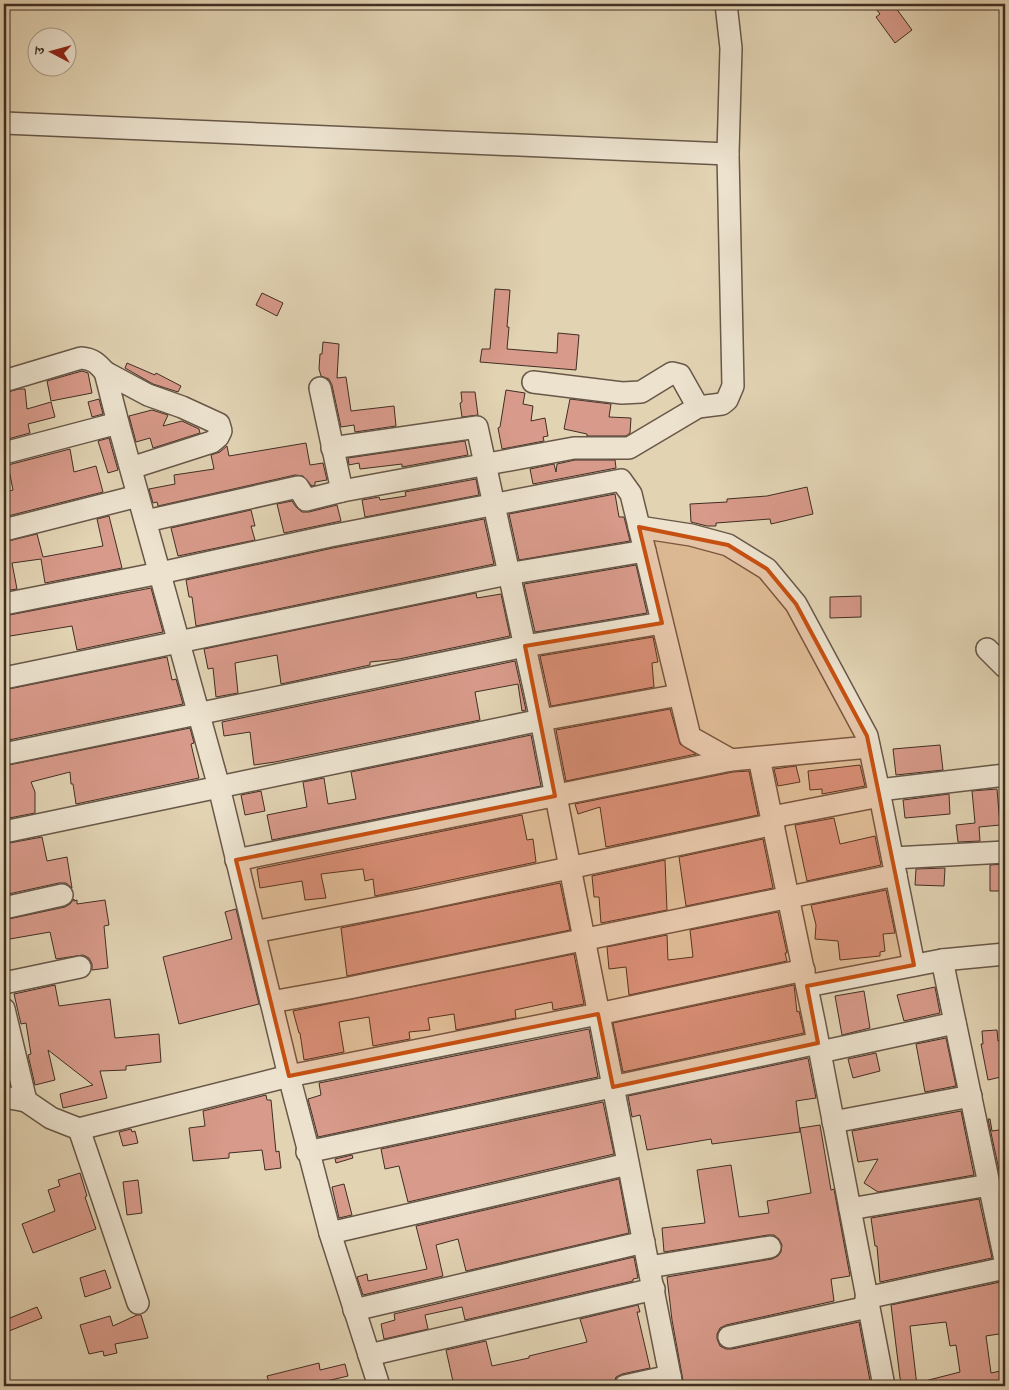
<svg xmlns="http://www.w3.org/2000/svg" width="1009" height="1390" font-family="Alegreya,'Noto Serif Devanagari',serif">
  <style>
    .building { fill: #d89a8a; stroke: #402e24 }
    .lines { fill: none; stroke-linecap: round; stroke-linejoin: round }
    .minor-casing { stroke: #685748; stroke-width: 24 }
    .minor { stroke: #ece2ce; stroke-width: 21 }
    .marked { fill: #c65011; fill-opacity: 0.2; stroke: #c65011; stroke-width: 4; stroke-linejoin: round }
  </style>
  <rect width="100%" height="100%" fill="#e2d3b3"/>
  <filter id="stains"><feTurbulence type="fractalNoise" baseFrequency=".004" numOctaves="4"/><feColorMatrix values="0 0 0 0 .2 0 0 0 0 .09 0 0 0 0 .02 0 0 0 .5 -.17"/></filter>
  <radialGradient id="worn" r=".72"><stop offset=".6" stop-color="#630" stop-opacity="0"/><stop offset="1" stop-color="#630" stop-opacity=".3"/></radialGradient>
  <g class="building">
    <polygon points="872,4 893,4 912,30 895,43 876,17 880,14"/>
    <polygon points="495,289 510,290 507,327 509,327 507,349 557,353 558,333 579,335 576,370 480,362 482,349 490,349"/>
    <polygon points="262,293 283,303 277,316 256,305"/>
    <polygon points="323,342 339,344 337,378 346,377 351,411 394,406 396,426 355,432 354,425 341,427 332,385 329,379 321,376 319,369 320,354 322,354"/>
    <polygon points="127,363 155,375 156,373 181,386 178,392 153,384 125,368"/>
    <polygon points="82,371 88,373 92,393 51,401 47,381"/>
    <polygon points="19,389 25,389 27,409 51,402 55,417 28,424 30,433 4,440 4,393"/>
    <polygon points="506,390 525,393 523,404 533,406 531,421 545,418 548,436 543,437 544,441 502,449 498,428 500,427"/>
    <polygon points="461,392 475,392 478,415 462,417 460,403 462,402"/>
    <polygon points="99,399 103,414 92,417 88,402"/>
    <polygon points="570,399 611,404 609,417 631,418 630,433 626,436 587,436 587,434 564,429"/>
    <polygon points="152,410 168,415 163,426 182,421 199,429 200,433 153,448 150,438 136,442 129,416"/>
    <polygon points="109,438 118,470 108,473 98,441"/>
    <polygon points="465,441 468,455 402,467 402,464 360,469 359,463 349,465 348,458"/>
    <polygon points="306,443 310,465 323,463 327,480 315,482 315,485 312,486 303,476 295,475 158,506 157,502 153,503 149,489 175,484 174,475 214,469 211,455 220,452 227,446 229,456"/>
    <polygon points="70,449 74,472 96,466 103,492 4,517 4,492 13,490 8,465"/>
    <polygon points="575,460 615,460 616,468 533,484 530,469 554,464 556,472 557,464"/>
    <polygon points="476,479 479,495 365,517 362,500 379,497 380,500 406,496 405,492"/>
    <polygon points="807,487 813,514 771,524 770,519 716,523 716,526 707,526 691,522 690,504 727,502 727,499 767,496"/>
    <polygon points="615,494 619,517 624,517 630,541 519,560 509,514"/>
    <polygon points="292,501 296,507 302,512 309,512 337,505 341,521 284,533 277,504"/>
    <polygon points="251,510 255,526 251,526 255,540 178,556 171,528"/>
    <polygon points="109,516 122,568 45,583 41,559 12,563 17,589 4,591 4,542 37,534 43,557 103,546 97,519"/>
    <polygon points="484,519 494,564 196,626 192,597 189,597 186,580 333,548"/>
    <polygon points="636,565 647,613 535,632 524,584"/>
    <polygon points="151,588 163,632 77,650 72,626 4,637 4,616"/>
    <polygon points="476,593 477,598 501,594 510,636 399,659 370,662 370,665 281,684 277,655 235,663 238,693 216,697 213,668 208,669 204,649"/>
    <polygon points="861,596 861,617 830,618 830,597"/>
    <polygon points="653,637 658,662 652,663 654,687 551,706 540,656"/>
    <polygon points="167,657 172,680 176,679 183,704 4,741 4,690"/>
    <polygon points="515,661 526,710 522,711 518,684 475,692 480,720 275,762 254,765 250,732 224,736 222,722"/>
    <polygon points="670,709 680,744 696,754 566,781 556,730"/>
    <polygon points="190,728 194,743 191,744 199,778 76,804 73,784 71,784 70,772 31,782 35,792 35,813 4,819 4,766"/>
    <polygon points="531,735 541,786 272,840 267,815 307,807 303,782 324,778 328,804 356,799 351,772"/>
    <polygon points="940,745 943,770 896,775 893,749"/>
    <polygon points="860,765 865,786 822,794 822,789 810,790 808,771"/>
    <polygon points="796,766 800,782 778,786 774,769"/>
    <polygon points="749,771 758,815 606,847 600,807 578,814 575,804 733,772"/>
    <polygon points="997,789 1000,825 979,827 980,841 958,842 956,825 975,823 972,791"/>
    <polygon points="261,791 265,811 245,815 241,795"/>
    <polygon points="949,794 950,814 905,818 903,800"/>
    <polygon points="522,815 527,840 533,839 536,862 375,896 373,879 365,881 363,869 321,874 326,898 305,900 302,881 260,888 257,869"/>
    <polygon points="834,818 840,844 875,836 881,865 807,881 795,825"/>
    <polygon points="42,837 47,861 67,857 72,888 66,883 59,883 4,895 4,844"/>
    <polygon points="763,839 773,888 686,906 679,857"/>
    <polygon points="665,860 667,910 601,923 599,897 594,897 592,876"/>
    <polygon points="1005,864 1005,891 990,891 990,865"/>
    <polygon points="945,868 944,886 915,885 916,869"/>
    <polygon points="560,883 570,930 347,976 341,928"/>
    <polygon points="886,890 895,933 883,934 885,951 880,952 880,956 840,960 838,941 815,939 816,925 811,905"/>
    <polygon points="74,899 74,901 77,900 77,904 105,900 109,925 104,926 108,968 92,970 92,964 89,958 83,955 56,959 50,932 4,940 4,920 65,907 70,904"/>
    <polygon points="236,909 259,1004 179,1024 163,957 232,939 225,912"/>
    <polygon points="778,912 787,953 785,953 787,961 629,995 626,967 609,969 607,947 667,935 668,960 693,957 690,930"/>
    <polygon points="574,954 584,1004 553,1010 552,1002 515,1010 516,1018 456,1030 454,1014 428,1018 430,1030 409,1032 410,1039 373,1046 369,1017 339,1022 344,1052 304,1060 300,1033 299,1033 293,1011"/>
    <polygon points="55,985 59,1006 110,999 115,1038 159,1034 161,1062 126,1066 126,1070 100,1071 107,1098 63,1108 60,1094 93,1085 48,1050 55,1080 35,1085 28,1055 31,1054 26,1023 21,1024 14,994"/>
    <polygon points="794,985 797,1012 799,1011 804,1033 623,1072 613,1023"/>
    <polygon points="935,987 940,1013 904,1021 897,995"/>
    <polygon points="864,991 870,1028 842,1035 835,996"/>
    <polygon points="589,1029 598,1077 318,1137 308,1099 321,1095 319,1083"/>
    <polygon points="997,1030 998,1041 1005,1039 1005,1076 988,1080 981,1044 983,1044 982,1031"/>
    <polygon points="946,1038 956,1086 925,1092 916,1044"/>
    <polygon points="876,1053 880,1071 853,1078 848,1059"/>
    <polygon points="808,1058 816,1098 796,1101 800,1132 712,1144 711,1139 647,1150 640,1115 632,1117 628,1096"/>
    <polygon points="266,1095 267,1100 271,1100 276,1152 279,1151 281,1168 265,1170 262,1150 229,1153 229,1158 193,1161 189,1128 205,1126 203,1111"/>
    <polygon points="603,1102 614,1154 408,1202 399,1166 385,1169 381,1149"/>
    <polygon points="961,1111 974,1175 878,1192 864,1183 878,1159 858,1162 852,1131"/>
    <polygon points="988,1119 990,1119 992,1131 1005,1129 1005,1184 1002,1184"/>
    <polygon points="820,1125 831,1190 834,1189 850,1276 831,1279 834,1301 726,1325 720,1328 717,1334 717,1339 720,1346 726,1349 732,1349 859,1322 871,1386 808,1386 808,1384 792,1386 684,1386 672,1320 667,1277 772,1259 778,1256 781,1252 782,1245 779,1239 774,1235 768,1235 664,1252 662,1228 705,1223 697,1170 731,1165 739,1217 769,1213 767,1201 811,1193 800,1128"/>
    <polygon points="131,1129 132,1132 135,1131 138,1143 123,1146 119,1132"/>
    <polygon points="352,1155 353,1158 336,1163 335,1159"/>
    <polygon points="80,1173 87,1196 85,1197 96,1229 33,1253 22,1224 55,1211 48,1190 60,1186 58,1180"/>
    <polygon points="619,1179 629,1233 466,1271 458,1239 436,1245 443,1276 363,1295 357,1277 367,1274 368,1281 427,1269 416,1226"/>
    <polygon points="138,1180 142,1213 127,1215 123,1182"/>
    <polygon points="344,1184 352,1215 339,1218 332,1187"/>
    <polygon points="979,1199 992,1258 880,1282 877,1246 875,1246 871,1218"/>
    <polygon points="634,1257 638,1278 633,1279 633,1281 465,1320 462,1307 425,1315 428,1329 384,1339 381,1324 395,1320 394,1314"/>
    <polygon points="105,1270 111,1288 85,1297 80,1278"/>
    <polygon points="1005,1281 1005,1333 986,1336 991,1373 1005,1370 1005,1386 922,1386 921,1382 960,1372 956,1345 950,1346 946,1322 910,1326 917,1386 901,1386 891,1305"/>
    <polygon points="638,1305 640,1312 637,1312 650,1368 622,1374 616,1377 613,1386 475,1386 474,1383 454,1386 446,1350 486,1341 492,1366 529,1358 529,1356 587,1342 580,1319"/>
    <polygon points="37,1307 42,1318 9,1331 5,1320"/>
    <polygon points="137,1315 141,1315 148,1338 115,1344 117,1353 104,1356 103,1351 89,1354 80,1325 110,1316 113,1326"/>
    <polygon points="319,1363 320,1370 345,1364 348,1376 305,1386 270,1386 267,1376"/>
  </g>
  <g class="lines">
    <defs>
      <g id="minor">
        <polyline points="4,123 728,154"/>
        <path d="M4,381L81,358C93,359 97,363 105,372"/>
        <polyline points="533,382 622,393 641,392 672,373 680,375 698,407"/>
        <polyline points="320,388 342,491"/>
        <polyline points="118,423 105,372 148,395 182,407 219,424 221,431 218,437 212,442 131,468"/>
        <polyline points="332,448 477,427 541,720 672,1386"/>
        <polyline points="4,453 118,423 219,787 4,832"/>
        <polyline points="146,521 298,487 306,500 342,491 574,448 629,448 698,407 722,404 727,400 733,386 728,154 731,48 726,4"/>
        <polyline points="639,527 691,535 728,545 767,569 796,604 867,736 880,796"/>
        <polyline points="4,530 138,496"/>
        <polyline points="4,604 160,573 330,536 621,480 631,494 645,551"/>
        <polyline points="987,649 1005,667"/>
        <polyline points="4,678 508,574 645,551 690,737 731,760"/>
        <polyline points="4,754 525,646 662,623"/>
        <polyline points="759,758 814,1021 884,1386"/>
        <polyline points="879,790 1005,775"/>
        <polyline points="772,817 880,796 914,965"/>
        <polyline points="893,858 1005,852"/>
        <polyline points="236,860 731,760 869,747"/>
        <polyline points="4,908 62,895"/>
        <polyline points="254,932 419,900 774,824"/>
        <polyline points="942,960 1005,954"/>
        <polyline points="4,983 80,967"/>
        <polyline points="807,986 942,960 1005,1260"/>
        <polyline points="271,1002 349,988 896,875"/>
        <polyline points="4,1009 26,1101 4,1097"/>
        <polyline points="820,1052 955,1023"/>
        <polyline points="26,1101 51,1118 79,1129 289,1076 219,787 541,720 679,695"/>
        <polyline points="833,1122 971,1096"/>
        <polyline points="79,1129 138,1303"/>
        <polyline points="307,1152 818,1043"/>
        <polyline points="850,1209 989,1185"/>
        <polyline points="330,1233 628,1164"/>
        <polyline points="649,1267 770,1247"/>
        <polyline points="866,1298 1005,1268"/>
        <polyline points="354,1310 644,1242"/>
        <polyline points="729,1337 868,1307"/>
        <polyline points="369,1355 654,1289"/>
        <polyline points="379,1386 330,1233 289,1076 598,1014 804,970"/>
        <polyline points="625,1386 670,1376"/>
      </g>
    </defs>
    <use href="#minor" class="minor-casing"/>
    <use href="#minor" class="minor"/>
  </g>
  <path class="marked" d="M639,527L728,545L767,569L796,604L867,736L914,965L807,986L818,1043L613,1087L598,1014L289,1076L236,860L555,796L525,646L662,623Z"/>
  <rect width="1009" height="1390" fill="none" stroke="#e2d3b3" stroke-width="20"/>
  <rect x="5" y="5" width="999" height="1380" fill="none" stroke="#402e24" stroke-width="2.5"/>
  <rect x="10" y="10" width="989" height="1370" fill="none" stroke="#402e24"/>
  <g transform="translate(52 52) rotate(276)"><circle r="24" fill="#ece2ce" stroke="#a79a8a"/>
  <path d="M0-4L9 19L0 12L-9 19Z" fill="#8f2418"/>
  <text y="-8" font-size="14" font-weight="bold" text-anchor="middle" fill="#402e24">उ</text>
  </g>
  <rect width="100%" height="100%" filter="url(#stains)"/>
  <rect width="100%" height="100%" fill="url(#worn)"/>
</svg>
